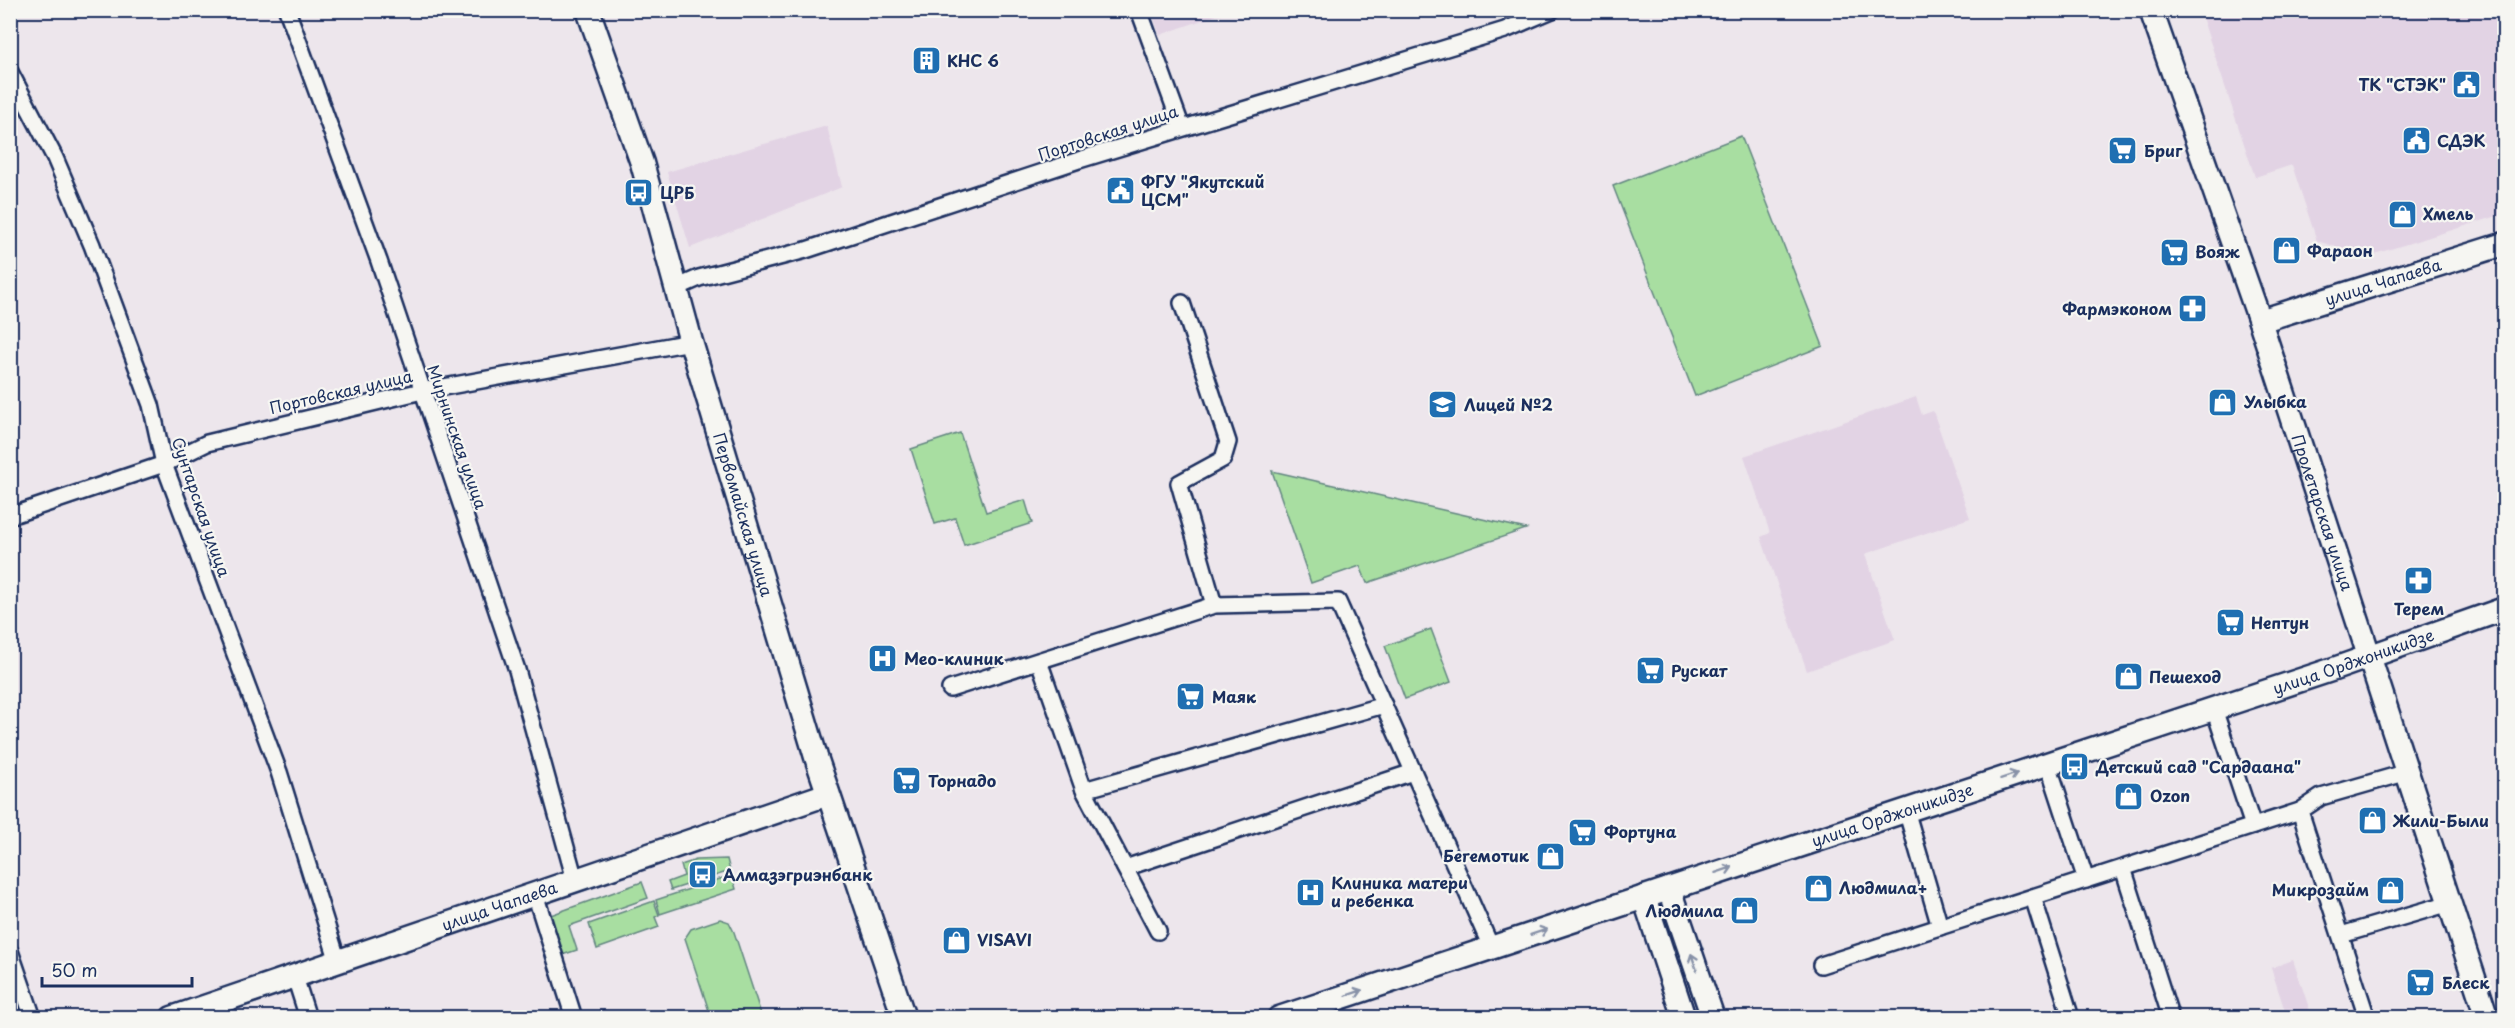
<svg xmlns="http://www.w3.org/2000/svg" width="2515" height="1028" font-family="'Playpen Sans',sans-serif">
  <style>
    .built { fill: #e2d3e4 }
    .green { fill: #a8dea1; stroke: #628680; stroke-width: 1.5 }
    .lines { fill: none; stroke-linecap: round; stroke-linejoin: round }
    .street-casing { stroke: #1b2f5e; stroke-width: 20 }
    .secondary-casing { stroke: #1b2f5e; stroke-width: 27 }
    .street { stroke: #f6f6f2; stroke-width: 15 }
    .secondary { stroke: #f6f6f2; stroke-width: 22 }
    .oneway { stroke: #8892a8 }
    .labels { text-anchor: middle; stroke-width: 4.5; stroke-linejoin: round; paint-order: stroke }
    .poi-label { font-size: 16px; font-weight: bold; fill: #1b2f5e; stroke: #f6f6f2; text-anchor: start }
    .street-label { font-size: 16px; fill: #1b2f5e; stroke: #f6f6f2 }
  </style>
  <rect width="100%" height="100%" fill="#ede6ec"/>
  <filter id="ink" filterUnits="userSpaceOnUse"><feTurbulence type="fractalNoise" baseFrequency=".0167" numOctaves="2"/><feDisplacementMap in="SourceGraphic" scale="12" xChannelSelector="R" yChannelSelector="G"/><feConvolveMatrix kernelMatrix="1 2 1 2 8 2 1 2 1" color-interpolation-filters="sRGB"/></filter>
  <g filter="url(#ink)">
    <g class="built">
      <polygon points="1151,11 1151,10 1228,11 1160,35"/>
      <polygon points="2200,11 2504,11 2504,214 2368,256 2317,241 2292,165 2255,177"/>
      <polygon points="827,126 842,187 690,248 667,172"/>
      <polygon points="1916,397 1922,415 1933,411 1970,518 1865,554 1895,640 1807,671 1761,537 1770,533 1744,456"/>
      <polygon points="2293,960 2312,1017 2287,1017 2271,968"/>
    </g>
    <g class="green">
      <polygon points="1741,136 1823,346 1695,396 1613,186"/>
      <polygon points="960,433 986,512 1025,500 1032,523 964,545 955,518 935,524 911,449"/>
      <polygon points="1272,471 1526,529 1367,583 1360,566 1311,583"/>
      <polygon points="1431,629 1451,682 1405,699 1385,646"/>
      <polygon points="727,859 730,871 671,890 668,882 684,876 681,865 696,860"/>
      <polygon points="732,875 736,889 660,914 656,900"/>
      <polygon points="642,882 648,898 569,926 577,950 562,955 548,916"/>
      <polygon points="654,901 659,915 655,917 659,927 597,949 589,924"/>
      <polygon points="720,919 729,922 734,932 762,1017 711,1017 685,938 691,929"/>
    </g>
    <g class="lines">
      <defs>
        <g id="street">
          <polyline points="287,10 379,261 517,670 575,880"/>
          <polyline points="1139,10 1182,128"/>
          <polyline points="10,72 55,158 92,245 151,405 164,464 279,772 338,962"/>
          <polyline points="676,288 699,278 806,250 1079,160 1505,30 1552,10"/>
          <polyline points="1182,303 1228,442 1223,459 1179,483 1214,605"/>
          <polyline points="10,516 164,464 207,443 422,391 691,342"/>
          <polyline points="1039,661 1084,790 1158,931"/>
          <polyline points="950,689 1214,605 1338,602 1491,947"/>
          <polyline points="2214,709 2253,826"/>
          <polyline points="2048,764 2086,880"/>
          <polyline points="1084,790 1384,705"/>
          <polyline points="1906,810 1940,927"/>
          <polyline points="2300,811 2367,1018"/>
          <polyline points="1125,868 1413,772"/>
          <polyline points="2123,868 2171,1018"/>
          <polyline points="535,894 574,1018"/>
          <polyline points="2033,897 2071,1018"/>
          <polyline points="2341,935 2450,903"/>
          <polyline points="10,951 33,1018"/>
          <polyline points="1821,965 2300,811 2321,797 2408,772"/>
          <polyline points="295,977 308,1018"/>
        </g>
        <g id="secondary">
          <path id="s1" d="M588,10L642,163L691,342L816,757L904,1018"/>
          <path id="s2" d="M2151,10L2260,321L2487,1018"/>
          <path id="s3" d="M2260,321L2504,244"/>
          <polyline points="1669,889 1713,1018"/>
          <polyline points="1644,897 1684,1018"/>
          <path id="s4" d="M172,1018L828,794"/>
          <path id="s5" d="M1279,1018L2334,669L2504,609"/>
        </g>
      </defs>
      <use href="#street" class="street-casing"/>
      <use href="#secondary" class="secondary-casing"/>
      <use href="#street" class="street"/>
      <use href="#secondary" class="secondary"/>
    </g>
    <defs><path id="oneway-shaft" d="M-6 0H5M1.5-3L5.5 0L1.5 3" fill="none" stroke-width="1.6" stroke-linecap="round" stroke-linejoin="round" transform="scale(1.5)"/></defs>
    <g class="oneway">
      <use href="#oneway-shaft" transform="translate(2009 776) rotate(-18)"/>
      <use href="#oneway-shaft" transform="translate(1724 870) rotate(-18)"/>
      <use href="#oneway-shaft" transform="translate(1539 932) rotate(-18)"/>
      <use href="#oneway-shaft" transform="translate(1694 962) rotate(-109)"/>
      <use href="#oneway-shaft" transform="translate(1354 993) rotate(-18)"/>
    </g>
  </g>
  <defs>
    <symbol id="building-square" viewBox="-11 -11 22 22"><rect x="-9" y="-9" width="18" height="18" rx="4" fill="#1f6fb2" stroke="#f6f6f2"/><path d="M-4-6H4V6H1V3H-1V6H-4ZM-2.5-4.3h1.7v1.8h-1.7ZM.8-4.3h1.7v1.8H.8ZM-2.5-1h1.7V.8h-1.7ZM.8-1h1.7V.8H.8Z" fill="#fff"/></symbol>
    <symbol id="civic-square" viewBox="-11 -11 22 22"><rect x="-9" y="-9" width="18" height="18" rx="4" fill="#1f6fb2" stroke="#f6f6f2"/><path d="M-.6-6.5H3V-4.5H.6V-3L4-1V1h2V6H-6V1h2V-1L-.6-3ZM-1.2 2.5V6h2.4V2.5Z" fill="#fff"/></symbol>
    <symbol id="supermarket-square" viewBox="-11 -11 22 22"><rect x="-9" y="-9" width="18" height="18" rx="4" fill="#1f6fb2" stroke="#f6f6f2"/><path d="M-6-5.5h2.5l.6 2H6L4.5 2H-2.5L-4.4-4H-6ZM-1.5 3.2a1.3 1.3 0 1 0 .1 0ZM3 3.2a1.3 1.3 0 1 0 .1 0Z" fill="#fff"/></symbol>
    <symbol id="bus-square" viewBox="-11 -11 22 22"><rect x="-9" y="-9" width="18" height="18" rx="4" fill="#1f6fb2" stroke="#f6f6f2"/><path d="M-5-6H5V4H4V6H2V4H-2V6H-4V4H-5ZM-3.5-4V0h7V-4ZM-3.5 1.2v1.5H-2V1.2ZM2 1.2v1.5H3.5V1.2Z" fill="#fff"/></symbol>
    <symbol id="shop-square" viewBox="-11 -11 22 22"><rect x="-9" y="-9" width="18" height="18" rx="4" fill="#1f6fb2" stroke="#f6f6f2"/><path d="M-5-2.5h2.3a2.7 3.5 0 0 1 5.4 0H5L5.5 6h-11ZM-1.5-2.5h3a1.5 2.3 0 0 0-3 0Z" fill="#fff"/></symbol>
    <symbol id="pharmacy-square" viewBox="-11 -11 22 22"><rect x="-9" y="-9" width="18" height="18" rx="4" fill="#1f6fb2" stroke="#f6f6f2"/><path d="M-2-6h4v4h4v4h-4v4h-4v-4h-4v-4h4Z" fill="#fff"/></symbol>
    <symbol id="school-square" viewBox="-11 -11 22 22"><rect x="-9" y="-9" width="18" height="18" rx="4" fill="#1f6fb2" stroke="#f6f6f2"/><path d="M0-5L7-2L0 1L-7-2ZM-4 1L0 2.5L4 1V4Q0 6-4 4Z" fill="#fff"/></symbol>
    <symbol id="hospital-square" viewBox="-11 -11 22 22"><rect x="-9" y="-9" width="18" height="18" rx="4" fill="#1f6fb2" stroke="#f6f6f2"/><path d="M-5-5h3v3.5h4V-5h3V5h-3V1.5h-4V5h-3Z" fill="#fff"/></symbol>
  </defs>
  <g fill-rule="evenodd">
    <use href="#building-square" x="910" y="44" width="33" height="33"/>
    <use href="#civic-square" x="2450" y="68" width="33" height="33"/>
    <use href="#civic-square" x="2400" y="124" width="33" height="33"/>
    <use href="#supermarket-square" x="2106" y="134" width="33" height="33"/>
    <use href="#civic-square" x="1104" y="174" width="33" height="33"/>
    <use href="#bus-square" x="622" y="176" width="33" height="33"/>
    <use href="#shop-square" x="2386" y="198" width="33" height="33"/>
    <use href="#shop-square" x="2270" y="234" width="33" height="33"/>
    <use href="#supermarket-square" x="2158" y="236" width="33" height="33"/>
    <use href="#pharmacy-square" x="2176" y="292" width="33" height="33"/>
    <use href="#shop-square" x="2206" y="386" width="33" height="33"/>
    <use href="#school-square" x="1426" y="388" width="33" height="33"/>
    <use href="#pharmacy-square" x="2402" y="564" width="33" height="33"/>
    <use href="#supermarket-square" x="2214" y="606" width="33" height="33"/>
    <use href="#hospital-square" x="866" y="642" width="33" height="33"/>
    <use href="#supermarket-square" x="1634" y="654" width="33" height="33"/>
    <use href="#shop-square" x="2112" y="660" width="33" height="33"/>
    <use href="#supermarket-square" x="1174" y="680" width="33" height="33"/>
    <use href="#bus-square" x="2058" y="750" width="33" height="33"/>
    <use href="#supermarket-square" x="890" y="764" width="33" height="33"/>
    <use href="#shop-square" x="2112" y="780" width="33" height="33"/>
    <use href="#shop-square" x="2356" y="804" width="33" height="33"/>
    <use href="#supermarket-square" x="1566" y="816" width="33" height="33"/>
    <use href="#shop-square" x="1534" y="840" width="33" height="33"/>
    <use href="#bus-square" x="686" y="858" width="33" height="33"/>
    <use href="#shop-square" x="1802" y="872" width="33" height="33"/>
    <use href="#shop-square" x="2374" y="874" width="33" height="33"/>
    <use href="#hospital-square" x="1294" y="876" width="33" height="33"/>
    <use href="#shop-square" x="1728" y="894" width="33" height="33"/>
    <use href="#shop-square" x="940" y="924" width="33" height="33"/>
    <use href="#supermarket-square" x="2404" y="966" width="33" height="33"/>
  </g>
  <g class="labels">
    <g class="poi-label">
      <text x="947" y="67">КНС 6</text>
      <text x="2446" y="91" text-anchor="end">ТК "СТЭК"</text>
      <text x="2437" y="147">СДЭК</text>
      <text x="2144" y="157">Бриг</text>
      <text x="1141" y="188">ФГУ "Якутский<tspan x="1141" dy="18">ЦСМ"</tspan></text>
      <text x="660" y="199">ЦРБ</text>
      <text x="2423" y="220">Хмель</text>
      <text x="2307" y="257">Фараон</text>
      <text x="2195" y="258">Вояж</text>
      <text x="2172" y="315" text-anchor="end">Фармэконом</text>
      <text x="2244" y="408">Улыбка</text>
      <text x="1464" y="411">Лицей №2</text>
      <text x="2419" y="615" text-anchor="middle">Терем</text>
      <text x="2251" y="629">Нептун</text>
      <text x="904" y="665">Мео-клиник</text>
      <text x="1671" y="677">Рускат</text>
      <text x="2149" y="683">Пешеход</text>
      <text x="1212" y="703">Маяк</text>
      <text x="2096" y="773">Детский сад "Сардаана"</text>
      <text x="928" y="787">Торнадо</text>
      <text x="2150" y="802">Ozon</text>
      <text x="2393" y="827">Жили-Были</text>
      <text x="1604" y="838">Фортуна</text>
      <text x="1529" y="862" text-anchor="end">Бегемотик</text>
      <text x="723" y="881">Алмазэгриэнбанк</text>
      <text x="1331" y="889">Клиника матери<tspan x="1331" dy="18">и ребенка</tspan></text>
      <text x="1839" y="894">Людмила+</text>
      <text x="2369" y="896" text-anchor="end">Микрозайм</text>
      <text x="1724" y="917" text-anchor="end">Людмила</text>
      <text x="977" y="946">VISAVI</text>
      <text x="2442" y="989">Блеск</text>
    </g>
    <g class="street-label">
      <text transform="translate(1108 133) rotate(-18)" y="6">Портовская улица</text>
      <text dy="6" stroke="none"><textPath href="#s3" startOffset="129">улица Чапаева</textPath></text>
      <text transform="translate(341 392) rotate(-13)" y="6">Портовская улица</text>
      <text transform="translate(457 437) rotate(71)" y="6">Мирнинская улица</text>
      <text transform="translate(201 507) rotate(71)" y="6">Сунтарская улица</text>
      <text dy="6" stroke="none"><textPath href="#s2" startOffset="531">Пролетарская улица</textPath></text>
      <text dy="6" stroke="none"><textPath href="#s1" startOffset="528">Первомайская улица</textPath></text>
      <text dy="6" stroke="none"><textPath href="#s5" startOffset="1132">улица Орджоникидзе</textPath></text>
      <text dy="6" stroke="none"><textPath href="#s5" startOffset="646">улица Орджоникидзе</textPath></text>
      <text dy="6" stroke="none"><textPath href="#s4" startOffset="346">улица Чапаева</textPath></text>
    </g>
  </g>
  <rect width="2515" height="1028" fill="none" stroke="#f6f6f2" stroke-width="36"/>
  <rect x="18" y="18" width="2479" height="992" fill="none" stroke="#1b2f5e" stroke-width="2" filter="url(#ink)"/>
  <path d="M42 977v9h150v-9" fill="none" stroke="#1b2f5e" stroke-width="3"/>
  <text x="51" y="977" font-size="18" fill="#1b2f5e" stroke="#f6f6f2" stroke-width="4.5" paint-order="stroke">50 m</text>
</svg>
